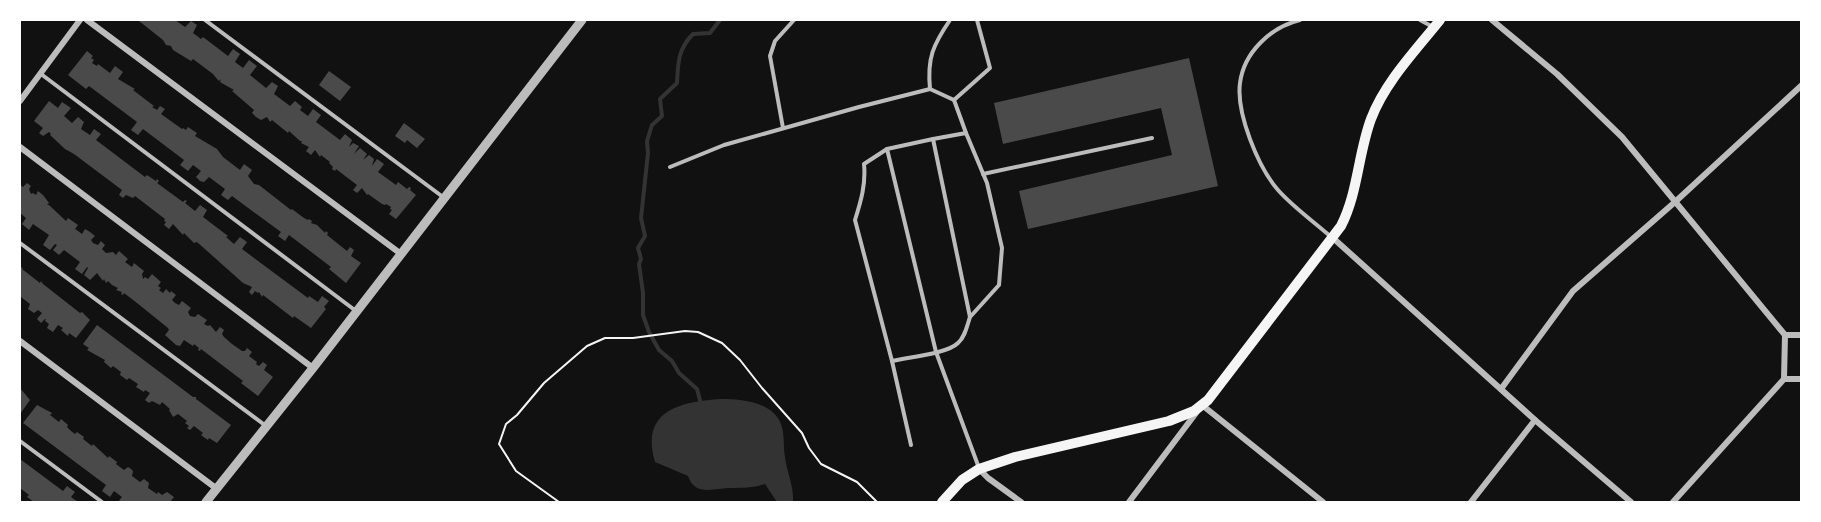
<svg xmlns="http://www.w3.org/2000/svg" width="1821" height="522" font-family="'Archivo Narrow',sans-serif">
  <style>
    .water { fill: #333 }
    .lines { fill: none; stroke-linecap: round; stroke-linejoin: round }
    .stream { stroke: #333; stroke-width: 4 }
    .building { fill: #4a4a4a }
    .path { stroke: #f5f5f5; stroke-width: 2 }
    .service { stroke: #bcbcbc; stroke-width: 4 }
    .minor { stroke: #bcbcbc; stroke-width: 6 }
    .tertiary { stroke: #bcbcbc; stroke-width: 9 }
    .secondary { stroke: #f5f5f5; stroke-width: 10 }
  </style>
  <rect width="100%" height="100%" fill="#111"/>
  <path class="water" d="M720,399C740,399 772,401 781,424C785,435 783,446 785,457C787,473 794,486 793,502H777L765,484C753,488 743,488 731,488C714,488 695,497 688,476L655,462C640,411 679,402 720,399Z"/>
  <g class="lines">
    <path class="stream" d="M701,404L697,389L679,373L672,361L659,350L649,332L643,315V293L639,264L641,259L638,248L645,236L641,218L648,153L647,141L652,125L662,116L660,99L677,83C678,63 678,49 693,34L710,33L720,20"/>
  </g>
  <g class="building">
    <polygon points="140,20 175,20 185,27 191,21 197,25 193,33 201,39 203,37 228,56 233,49 240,54 235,62 243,68 249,60 257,66 250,75 266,88 272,82 278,86 274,94 290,106 295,101 302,107 300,110 308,116 313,109 321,115 316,122 340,140 345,134 352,140 349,147 353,143 359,146 354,154 360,148 367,154 363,160 369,155 374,159 372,166 377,159 384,164 378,172 396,185 398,182 407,189 409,187 411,188 410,190 416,195 396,219 389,214 392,210 390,209 391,207 386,204 385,205 382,204 368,194 367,195 362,188 357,193 353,190 357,185 336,169 335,171 332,169 333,167 329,163 330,162 321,155 320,157 315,150 311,155 306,151 309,147 301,143 302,141 300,141 289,131 288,133 272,120 270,122 267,117 261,120 256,117 252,113 254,110 232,91 234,90 220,82 221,79 219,81 217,79 213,74 193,59 191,61 173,50 171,46 166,45 163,40 139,21"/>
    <polygon points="87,51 93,56 91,58 94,60 92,63 97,66 98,64 110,73 115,66 123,72 118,79 135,89 133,90 154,106 152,107 157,110 160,106 165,109 161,114 182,129 183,128 186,130 188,127 197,133 195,136 217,149 223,157 240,170 244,164 252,170 248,176 254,184 259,185 291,210 292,209 304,218 308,220 309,219 312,221 311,223 317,225 325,233 326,231 328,233 327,235 347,251 350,247 354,250 351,256 361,263 346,283 329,269 331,267 289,235 285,241 278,236 281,232 232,196 228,200 221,195 225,189 209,177 204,182 200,181 196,177 201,171 193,165 188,171 180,165 184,160 143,129 138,135 131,130 137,122 89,86 86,89 68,75"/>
    <polygon points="1189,58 1218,186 1028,229 1019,191 1172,155 1161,108 1003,144 994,103"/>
    <polygon points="329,71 351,87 340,101 319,85"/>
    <polygon points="49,101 58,108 62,102 71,108 64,116 72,123 78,117 84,122 81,129 90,135 94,129 101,134 96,140 145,177 147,175 156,181 157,179 159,181 157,183 183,202 185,200 187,201 185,203 195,211 200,205 207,210 203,217 228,236 226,237 234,244 240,237 247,242 242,249 308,298 309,296 318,302 322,296 329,301 324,307 326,309 311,328 294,316 293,318 263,295 262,297 259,292 258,293 255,291 252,295 249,292 252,287 243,283 197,242 194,243 184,233 183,235 173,224 169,229 164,225 166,222 164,221 165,219 135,196 133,198 126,195 123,198 119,195 122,190 74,154 65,149 50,135 51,134 49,132 43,136 39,133 43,128 34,121"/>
    <polygon points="404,123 425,139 417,148 407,140 405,143 395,136"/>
    <polygon points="27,183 31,186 29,189 31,194 33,193 36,195 38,191 43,195 49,203 47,205 49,205 66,221 68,218 78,225 75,229 78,231 82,234 85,229 90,232 95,236 91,240 93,243 98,245 101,241 105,245 102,249 106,253 113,252 116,255 119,251 128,259 125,262 132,267 134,263 144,271 142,274 143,279 145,277 148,279 152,274 161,282 158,286 161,288 159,290 163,293 166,289 170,293 171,291 176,295 172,300 175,303 179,305 182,301 191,308 188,312 190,316 195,317 198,314 207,320 204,324 208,326 210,325 216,332 220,327 224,330 222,334 224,337 232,344 242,351 245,351 247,348 252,352 249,356 257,362 256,364 259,366 263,362 267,365 264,370 273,377 258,396 241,383 243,381 201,349 200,351 198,350 199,348 194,344 193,346 184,340 180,346 176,345 165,335 169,330 168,328 137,303 124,293 123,295 121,294 122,292 116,290 118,288 112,285 108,281 106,283 104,279 103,281 97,273 90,280 84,275 88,268 87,267 82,274 75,269 80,262 64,250 59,255 53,250 57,245 55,244 50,250 43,245 49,235 33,224 29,230 22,224 26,218 20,213 20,185 23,187"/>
    <polygon points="20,267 23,268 22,269 40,283 41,281 43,284 80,313 82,312 90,320 76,338 69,333 68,336 61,330 63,328 58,325 53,332 47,328 49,324 45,321 46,319 45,319 41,323 37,319 42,313 38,310 34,313 28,309 30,304 21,297 20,300"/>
    <polygon points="97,325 193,397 196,397 196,399 231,425 217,443 209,438 208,440 205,438 201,435 203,433 194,426 190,430 187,428 189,426 185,423 187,421 178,414 173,417 169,410 170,409 162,402 160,405 152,401 149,403 145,400 150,393 145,390 144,392 136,387 138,384 129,378 127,380 120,375 121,372 113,366 111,368 104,362 105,360 87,350 89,348 83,344"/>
    <polygon points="20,388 30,400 20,414"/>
    <polygon points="37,405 52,413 50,415 59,422 61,419 68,425 67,427 71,431 75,434 77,432 84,437 83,439 92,446 93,444 108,458 109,456 117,462 116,464 124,470 128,467 131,469 133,471 132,476 140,482 144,479 149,483 148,488 157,494 158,492 162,495 167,492 174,497 170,502 118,502 122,497 114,491 110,497 102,491 106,485 23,423"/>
    <polygon points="20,459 63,491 67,486 75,492 71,497 78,502 39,502 37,501 34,502 27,497 29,495 20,488"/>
  </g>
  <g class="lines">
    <polyline class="path" points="559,502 516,471 499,444 506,424 517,415 544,383 587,346 605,338 633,338 685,331 698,332 722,343 740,360 762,388 802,433 809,448 821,464 857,482 877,502"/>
    <g class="service">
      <polyline points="205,20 443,197"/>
      <path d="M1300,20C1271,27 1244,52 1240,83C1236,113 1258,167 1278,190C1293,207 1313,221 1330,236"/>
      <polyline points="1420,20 1433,27"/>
      <polyline points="41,74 356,311"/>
      <path d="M930,89C927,58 933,45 950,20"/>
      <polyline points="783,128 770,56 775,41 794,20"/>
      <polyline points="966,133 954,100 990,68 977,20"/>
      <polyline points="933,139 966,133 987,183 1002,248 999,285 971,316"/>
      <path d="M887,149L864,164C866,184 861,201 855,220L892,361"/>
      <polyline points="670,167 724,145 859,107 930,89 954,100"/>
      <polyline points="983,174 1152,138"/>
      <polyline points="20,243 266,426"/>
      <polyline points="20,441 102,502"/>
      <path d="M911,445L892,361C908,357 947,354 958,343C965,337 967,326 970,317L933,139L887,149L936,352L979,468"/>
    </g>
    <g class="minor">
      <polyline points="87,20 401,254"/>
      <polyline points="1492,20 1557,74 1622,137 1785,335"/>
      <polyline points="20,101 80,20"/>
      <polyline points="20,147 313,368"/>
      <polyline points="1333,238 1535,420 1631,502"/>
      <polyline points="1802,335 1785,335 1784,379 1802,379"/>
      <polyline points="20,341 217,489"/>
      <polyline points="1501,389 1573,291 1675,202 1802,85"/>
      <polyline points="979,469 988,478 1021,502"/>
      <polyline points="1129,502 1202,405 1323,502"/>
      <polyline points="1471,502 1535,420"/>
      <polyline points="1673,502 1784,379"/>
    </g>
    <polyline class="tertiary" points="206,502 313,368 582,20"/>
    <path class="secondary" d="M942,502L962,480L979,469L1015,457L1169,421L1194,411L1208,400L1341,226C1358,193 1358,154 1371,119C1385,82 1416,50 1440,20"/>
  </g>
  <rect width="1821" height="522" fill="none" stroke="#ffffff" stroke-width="42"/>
</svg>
